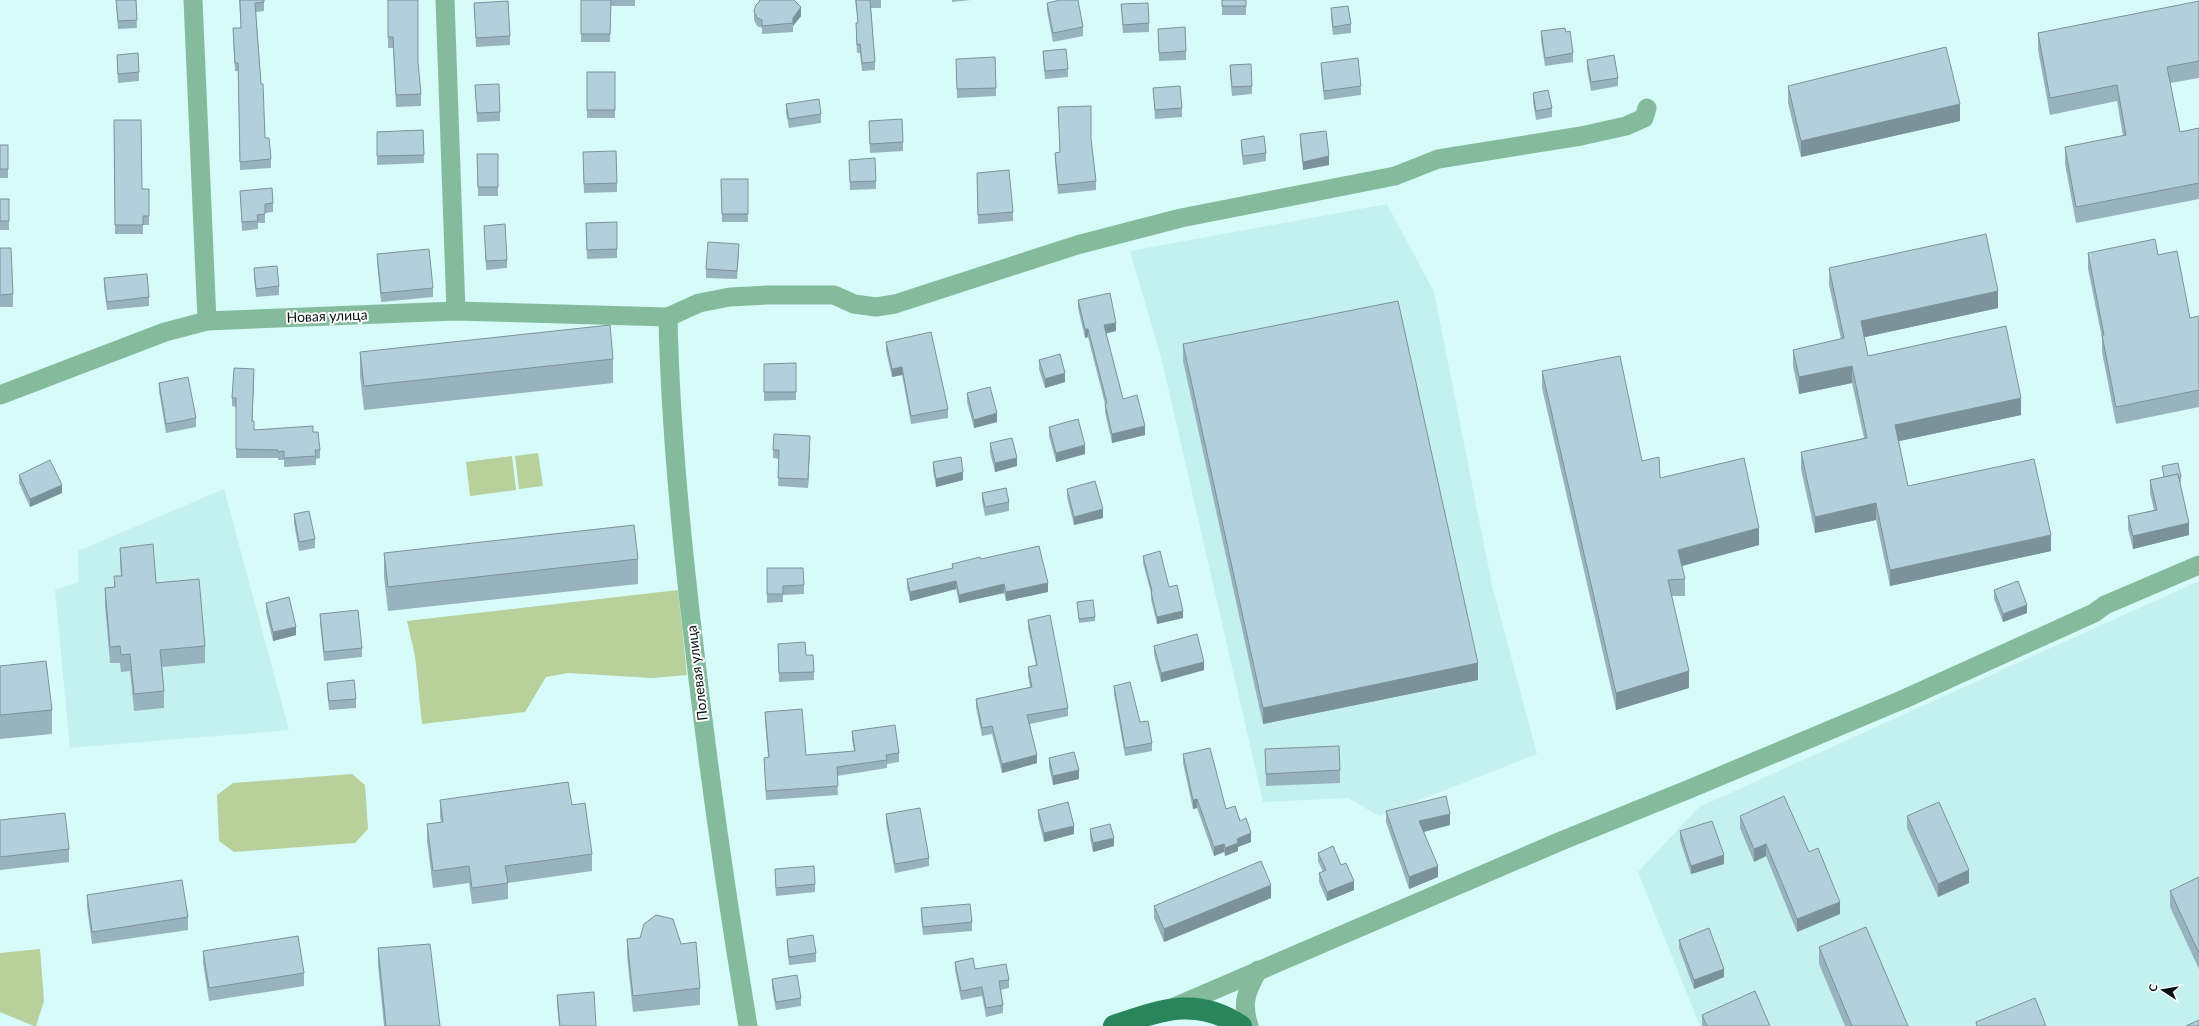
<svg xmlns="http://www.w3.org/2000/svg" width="2199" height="1026" font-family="Lato,sans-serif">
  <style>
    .built { fill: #c4f1ee }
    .green { fill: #b8d09b }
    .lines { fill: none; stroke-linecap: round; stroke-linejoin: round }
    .minor { stroke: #84bb9d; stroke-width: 19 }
    .major { stroke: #29855b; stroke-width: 22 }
    .wall { fill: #98b3bd }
    .shaded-wall { fill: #7c929a }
    .building { fill: #b1d0dc; stroke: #7c929a }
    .labels { text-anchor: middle; stroke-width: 4; stroke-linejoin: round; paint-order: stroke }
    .street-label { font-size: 14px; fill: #051110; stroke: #fff }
  </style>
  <rect width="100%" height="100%" fill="#d7fbf8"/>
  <g class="built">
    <polygon points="1387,204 1434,292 1492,585 1537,754 1379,816 1348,798 1263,802 1162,361 1130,251"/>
    <polygon points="224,489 289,730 70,748 55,590 79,582 78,551"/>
    <polygon points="2199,581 2199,1026 1700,1026 1638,872 1699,807"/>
  </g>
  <g class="green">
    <polygon points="538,453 543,486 519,489 515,456"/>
    <polygon points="512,456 516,490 470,496 466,462"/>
    <polygon points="678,590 687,675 652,678 568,673 546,677 525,712 422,724 415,656 407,621"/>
    <polygon points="352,774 365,785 368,829 355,843 234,852 219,841 217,795 233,783"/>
    <polygon points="40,949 44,1001 36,1026 34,1026 0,1012 0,953"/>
  </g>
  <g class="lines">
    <g class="minor">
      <polyline points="193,0 207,321"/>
      <polyline points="445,0 456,311"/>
      <path d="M668,317C670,421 680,525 692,628C707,761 726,894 748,1026"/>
      <polyline points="0,395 165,332 207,321 456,311 668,317 699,303 730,297 767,295 834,295 854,304 876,307 895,304 1077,245 1181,218 1395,176 1438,159 1581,136 1626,126 1644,118 1647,108"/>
      <polyline points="1172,1008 1561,841 1687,790 1904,699 2094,613 2105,605 2199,565"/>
      <path d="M1249,1026C1241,1002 1247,991 1258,970"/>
    </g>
    <path class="major" d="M1114,1026C1161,1010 1197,996 1241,1026"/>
  </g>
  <g class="wall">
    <polygon points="116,0 136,0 137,28 118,29"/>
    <polygon points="239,0 264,0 264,11 256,12 265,138 271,159 271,168 240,170 238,71 235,71 233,37 233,28 241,28"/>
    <polygon points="388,0 418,62 421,94 421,106 396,107 393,48 388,48"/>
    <polygon points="581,0 635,0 635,6 611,6 610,42 581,42"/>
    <polygon points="759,0 794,0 801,16 793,26 793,32 762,34 762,28 757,26 754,20 754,11 759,1"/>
    <polygon points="855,0 881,0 881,8 871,8 875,62 875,70 862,71 860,53 857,53 856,31 856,23 858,23"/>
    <polygon points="952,0 971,0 952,2"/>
    <rect x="1222" y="0" width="24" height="15"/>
    <polygon points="2199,1 2199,78 2170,83 2180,132 2199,128 2199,199 2076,223 2065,164 2065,147 2123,136 2117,101 2050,115 2038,50 2038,33"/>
    <polygon points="474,3 510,36 510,45 476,47"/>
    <polygon points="1047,3 1083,27 1083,36 1053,42 1047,11"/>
    <polygon points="1121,4 1149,23 1149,32 1123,33"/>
    <polygon points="1331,8 1351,24 1351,33 1333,35 1331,17"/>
    <polygon points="1158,29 1186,51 1186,60 1159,61"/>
    <polygon points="1541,31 1566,32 1573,53 1573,62 1545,66 1541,40"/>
    <polygon points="1043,51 1068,69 1068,77 1045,79 1043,60"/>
    <polygon points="117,55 139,72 139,81 118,83 117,63"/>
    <polygon points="956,59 996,88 996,96 957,98"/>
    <polygon points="1587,60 1618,78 1618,86 1591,91 1587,69"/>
    <polygon points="1321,63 1361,86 1361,95 1324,100 1321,71"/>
    <polygon points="1230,65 1252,86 1252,94 1232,96 1230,74"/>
    <rect x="587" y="72" width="28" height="46"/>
    <polygon points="475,85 500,112 500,121 477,122"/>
    <polygon points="1788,86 1960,121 1801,157 1788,103"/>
    <polygon points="1153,88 1182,108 1182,117 1155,119"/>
    <polygon points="1533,93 1552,108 1552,117 1536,120 1533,102"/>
    <polygon points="786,104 821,114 821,123 789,128 786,113"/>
    <polygon points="1058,107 1091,139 1096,181 1096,190 1058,194 1055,161 1055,153 1060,152"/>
    <polygon points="114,120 142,189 149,189 149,225 143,225 143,234 115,234"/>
    <polygon points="869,121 903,142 903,151 870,153"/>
    <polygon points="423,130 424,163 377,165 377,132"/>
    <polygon points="1300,134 1329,165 1303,170 1300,143"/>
    <polygon points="1241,140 1266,153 1266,161 1243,165 1241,148"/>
    <rect x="0" y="145" width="8" height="33"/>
    <polygon points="477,154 498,154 498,196 478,196"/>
    <polygon points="849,160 876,181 876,189 850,190"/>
    <polygon points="583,161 617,183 617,192 584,193"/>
    <polygon points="721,179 748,179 748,222 722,222"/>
    <polygon points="977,182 1013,212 1013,221 978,224"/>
    <polygon points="240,191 273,203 273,212 265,213 265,223 258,223 258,229 242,231"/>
    <rect x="0" y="199" width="9" height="31"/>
    <polygon points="617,222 617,258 587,259 586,223"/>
    <polygon points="484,226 507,260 507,268 486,270"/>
    <polygon points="0,248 13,294 13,307 0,307"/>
    <polygon points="739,253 737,279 706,278 706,269"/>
    <polygon points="2088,253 2158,255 2190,318 2199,316 2199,407 2116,424 2102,352 2102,338 2088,269"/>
    <polygon points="377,254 433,288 433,297 381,302 377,263"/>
    <polygon points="254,268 279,286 279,295 256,297 254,277"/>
    <polygon points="1829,268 1998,308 1864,337 1868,356 2021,415 1899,441 1908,486 2051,551 1890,586 1876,520 1815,533 1801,469 1801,452 1864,438 1852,383 1799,394 1793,366 1793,350 1841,339 1829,285"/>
    <polygon points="104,278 149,297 149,306 107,310 104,287"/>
    <polygon points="1078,300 1116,331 1106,333 1123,399 1145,435 1112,443 1105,412 1105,404 1088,337 1085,338 1078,308"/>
    <polygon points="886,342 948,409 948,418 911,424 902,375 892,377 886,351"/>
    <polygon points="1183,344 1478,680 1263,724 1183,361"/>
    <polygon points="360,352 613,359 613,383 364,410 360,376"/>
    <polygon points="1039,360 1065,382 1045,388 1039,369"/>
    <polygon points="796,363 796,400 764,401 764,364"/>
    <polygon points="1542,371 1660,478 1759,545 1682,566 1685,579 1685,596 1672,596 1689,688 1616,710 1542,388"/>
    <polygon points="254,378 252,421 254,430 313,432 320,450 320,458 316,459 316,465 284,467 284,460 278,460 278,458 236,458 236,407 232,406 232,398"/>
    <polygon points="159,383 196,418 196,427 166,433 159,391"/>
    <polygon points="967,393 997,422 974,428 967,402"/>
    <polygon points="1049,427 1085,454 1056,462 1049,436"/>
    <polygon points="990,443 1017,466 995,472 990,452"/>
    <polygon points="810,445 808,488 778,486 779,459 773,458 773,450"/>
    <polygon points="933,462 963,480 936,487 933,471"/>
    <polygon points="2162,466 2181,477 2181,482 2180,482 2189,535 2133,549 2128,529 2128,516 2154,510 2150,493 2150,480 2164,477"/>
    <polygon points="19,475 62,493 30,507 19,483"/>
    <polygon points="1067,489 1103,518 1074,525 1067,497"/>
    <polygon points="982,493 1009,502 1009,511 985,516 982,501"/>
    <polygon points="294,514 315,539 315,548 299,551 294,523"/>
    <polygon points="120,548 156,583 205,646 205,663 162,667 164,691 164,708 134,711 130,671 121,672 120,663 110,663 105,605 105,588 114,587 114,576 121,576 120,564"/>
    <polygon points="384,553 638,559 638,584 388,611 384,577"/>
    <polygon points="1143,556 1169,587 1183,618 1157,624 1151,599 1151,593 1143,563"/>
    <polygon points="981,559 1048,592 1006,601 1004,593 959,603 956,589 910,601 907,588 907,579 952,568 952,564"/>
    <polygon points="767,568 804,585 804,594 783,595 783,602 767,603"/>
    <polygon points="1994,590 2027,613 2003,622 1994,599"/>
    <polygon points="1077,602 1095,617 1095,621 1079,623"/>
    <polygon points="266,603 296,635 273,641 266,612"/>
    <polygon points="320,614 362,648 362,657 324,661 320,623"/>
    <polygon points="1028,620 1068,708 1068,716 1030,724 1037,763 1002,773 992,734 982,736 976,707 976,699 1030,687 1028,676 1028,667 1036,665 1028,628"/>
    <polygon points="778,644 806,655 814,672 814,680 779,682"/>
    <polygon points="1154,646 1204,670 1161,682 1154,654"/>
    <polygon points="0,666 52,710 52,734 0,739"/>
    <polygon points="327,683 356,699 356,708 329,710 327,691"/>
    <polygon points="1114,686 1140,722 1152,743 1152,751 1125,756 1114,694"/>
    <polygon points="765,712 806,755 854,751 852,740 852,731 899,753 899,762 887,764 887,768 837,776 838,795 766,800 764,758 768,757 765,721"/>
    <polygon points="1265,749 1340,770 1340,783 1266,786"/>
    <polygon points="1183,754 1226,809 1240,821 1251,842 1238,847 1238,851 1225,856 1224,852 1214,856 1197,808 1193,809 1183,763"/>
    <polygon points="1049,758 1079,779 1053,785 1049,767"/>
    <polygon points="440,800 572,805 592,854 592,871 508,883 508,899 472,904 469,883 433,888 427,841 427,824 441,822 440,817"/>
    <polygon points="1038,810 1074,834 1044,842 1038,818"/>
    <polygon points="1386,811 1450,825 1424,832 1438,877 1409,889 1386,822"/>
    <polygon points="886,814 929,858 929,866 895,873 886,823"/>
    <polygon points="1740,816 1809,852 1840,914 1797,932 1766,856 1754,862 1740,828"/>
    <polygon points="1907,816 1969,883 1938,897 1907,828"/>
    <polygon points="0,820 69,849 69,862 0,870"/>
    <polygon points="1090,829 1114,846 1093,852 1090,838"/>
    <polygon points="1680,831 1724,864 1691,874 1680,840"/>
    <polygon points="1318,853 1341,865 1354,890 1327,901 1319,882 1319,873 1323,872 1318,861"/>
    <polygon points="775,869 815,884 815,892 776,896 775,878"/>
    <polygon points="2199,877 2199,969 2170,907 2170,891"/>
    <polygon points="87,895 188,917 188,930 92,944 87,907"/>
    <polygon points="1271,898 1164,942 1154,918 1154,906"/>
    <polygon points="921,908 972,922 972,931 923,935 921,917"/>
    <polygon points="640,938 681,944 700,988 700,1005 633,1012 627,956 627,939"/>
    <polygon points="787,939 816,953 816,962 789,965 787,948"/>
    <polygon points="1679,940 1724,977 1694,989 1679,948"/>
    <polygon points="1819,947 1908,1026 1845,1026 1819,964"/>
    <polygon points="378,948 440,1026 384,1026 378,965"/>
    <polygon points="203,951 304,973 304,986 209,1001 203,963"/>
    <polygon points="955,962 975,969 1009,980 1009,988 1001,990 1003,1005 1003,1013 986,1017 982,996 961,1000 955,970"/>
    <polygon points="772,979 801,998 801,1006 776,1010 772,988"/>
    <polygon points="557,995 596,1026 559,1026 557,1004"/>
    <polygon points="1702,1015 1770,1026 1702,1026"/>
  </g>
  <g class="shaded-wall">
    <polygon points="801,7 801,16 793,26 793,18"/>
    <polygon points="1960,104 1960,121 1801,157 1801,141"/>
    <polygon points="1329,156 1329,165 1303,170 1303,162"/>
    <polygon points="1998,291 1998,308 1861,338 1861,321"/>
    <polygon points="1116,323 1116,331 1104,334 1104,325"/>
    <polygon points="1085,329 1088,329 1088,337 1085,338"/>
    <polygon points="1852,366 1852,383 1799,394 1799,377"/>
    <polygon points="902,367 902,375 892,377 892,369"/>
    <polygon points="254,369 254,378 252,429 252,421"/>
    <polygon points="1065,373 1065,382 1045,388 1045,379"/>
    <polygon points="2021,398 2021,415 1895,442 1895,425"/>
    <polygon points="997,413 997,422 974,428 974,420"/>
    <polygon points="1145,426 1145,435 1112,443 1112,434"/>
    <polygon points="810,436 810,445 808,488 808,479"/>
    <polygon points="1085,445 1085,454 1056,462 1056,453"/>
    <polygon points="1017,458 1017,466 995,472 995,463"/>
    <polygon points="963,472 963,480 936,487 936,479"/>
    <polygon points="62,485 62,493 30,507 30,499"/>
    <polygon points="1876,503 1876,520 1815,533 1815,517"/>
    <polygon points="1103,509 1103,518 1074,525 1074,517"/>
    <polygon points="2189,523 2189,535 2133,549 2133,536"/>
    <polygon points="1759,528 1759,545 1678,567 1678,550"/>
    <polygon points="2051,535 2051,551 1890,586 1890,570"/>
    <polygon points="956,581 956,589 910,601 910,592"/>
    <polygon points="1048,583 1048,592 1006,601 1006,592"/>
    <polygon points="1004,584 1004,593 959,603 959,595"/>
    <polygon points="2027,605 2027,613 2003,622 2003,614"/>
    <polygon points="1183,611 1183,618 1157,624 1157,617"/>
    <polygon points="296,627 296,635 273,641 273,632"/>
    <polygon points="1204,662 1204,670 1161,682 1161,673"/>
    <polygon points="1478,663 1478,680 1263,724 1263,708"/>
    <polygon points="1689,671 1689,688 1616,710 1616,693"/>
    <polygon points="1037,755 1037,763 1002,773 1002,764"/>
    <polygon points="1079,770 1079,779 1053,785 1053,776"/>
    <polygon points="1197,799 1197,808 1193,809 1193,800"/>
    <polygon points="1450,814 1450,825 1419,833 1419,821"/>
    <polygon points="1074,826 1074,834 1044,842 1044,833"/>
    <polygon points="1251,833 1251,842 1238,847 1238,851 1225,856 1225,848 1237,839"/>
    <polygon points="1114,838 1114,846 1093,852 1093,843"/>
    <polygon points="1224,844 1224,852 1214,856 1214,847"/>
    <polygon points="1766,844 1766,856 1754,862 1754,849"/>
    <polygon points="1724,855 1724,864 1691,874 1691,866"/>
    <polygon points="1438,866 1438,877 1409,889 1409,877"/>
    <polygon points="1969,870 1969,883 1938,897 1938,884"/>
    <polygon points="1354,881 1354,890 1327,901 1327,892"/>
    <polygon points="1271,885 1271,898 1164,942 1164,929"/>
    <polygon points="1840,902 1840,914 1797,932 1797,919"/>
    <polygon points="1724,969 1724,977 1694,989 1694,980"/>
  </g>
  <g class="building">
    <polygon points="116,0 136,0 137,20 118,21"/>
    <polygon points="240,0 264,0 264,2 255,3 261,84 263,84 265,138 269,138 271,159 240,162 238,63 235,63 233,28 241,28"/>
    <polygon points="388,0 418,0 418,62 421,94 396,95 393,37 388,37"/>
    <polygon points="581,0 611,0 610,34 581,34"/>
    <polygon points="760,0 794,0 801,7 793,18 793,23 762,26 762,20 757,18 754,11 756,5 760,1"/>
    <polygon points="856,0 870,0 875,62 862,63 860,44 857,45 856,23 858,23"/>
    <polygon points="1060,0 1078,0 1083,27 1053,33 1047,3"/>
    <rect x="1222" y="0" width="24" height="6"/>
    <polygon points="508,1 510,36 476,38 474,3"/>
    <polygon points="2199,1 2199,61 2167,67 2180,132 2199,128 2199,183 2076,207 2065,147 2126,135 2117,85 2050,98 2038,33"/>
    <polygon points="1148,3 1149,23 1123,25 1121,4"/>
    <polygon points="1348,6 1351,24 1333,27 1331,8"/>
    <polygon points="1185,27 1186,51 1159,53 1158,29"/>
    <polygon points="1565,28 1566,32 1570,31 1573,53 1545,58 1541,31"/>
    <polygon points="1946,47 1960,104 1801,141 1788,86"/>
    <polygon points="1066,49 1068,69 1045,71 1043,51"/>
    <polygon points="138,53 139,72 118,74 117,55"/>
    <polygon points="1614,55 1618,78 1591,82 1587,60"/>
    <polygon points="995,57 996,88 957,89 956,59"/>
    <polygon points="1358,58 1361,86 1324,91 1321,63"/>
    <polygon points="1251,64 1252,86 1232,87 1230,65"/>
    <rect x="587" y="72" width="28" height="38"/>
    <polygon points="499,84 500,112 477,113 475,85"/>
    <polygon points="1180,86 1182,108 1155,110 1153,88"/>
    <polygon points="1548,90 1552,108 1536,111 1533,93"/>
    <polygon points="819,99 821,114 789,119 786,104"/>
    <polygon points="1091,106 1091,139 1096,181 1058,185 1055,153 1060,152 1058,107"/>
    <polygon points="902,119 903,142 870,144 869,121"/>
    <polygon points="114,120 141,120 142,189 149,189 149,216 143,216 143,225 115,225"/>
    <polygon points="423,130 424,155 377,156 377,132"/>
    <polygon points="1326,131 1329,156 1303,162 1300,134"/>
    <polygon points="1264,136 1266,153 1243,156 1241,140"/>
    <rect x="0" y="145" width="8" height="24"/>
    <polygon points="616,151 617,183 584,184 583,152"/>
    <polygon points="477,154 498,154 498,187 478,187"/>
    <polygon points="875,158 876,181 850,182 849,160"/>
    <polygon points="1009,170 1013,212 978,215 977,173"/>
    <polygon points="721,179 748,179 748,214 722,214"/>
    <polygon points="272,188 273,203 265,204 265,214 257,215 258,221 242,222 240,191"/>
    <rect x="0" y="199" width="9" height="22"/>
    <polygon points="617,222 617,249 587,250 586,223"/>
    <polygon points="505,224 507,260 486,261 484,226"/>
    <polygon points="1986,234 1998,291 1861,321 1868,356 2006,326 2021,398 1895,425 1908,486 2034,459 2051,535 1890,570 1876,503 1815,517 1801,452 1867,438 1852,366 1799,377 1793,350 1844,338 1829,268"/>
    <polygon points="2155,239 2158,255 2177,251 2190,318 2199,316 2199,390 2116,407 2102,335 2104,335 2088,253"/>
    <polygon points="708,242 739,244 737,271 706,269"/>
    <polygon points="0,248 11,248 13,294 0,295"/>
    <polygon points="429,249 433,288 381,293 377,254"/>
    <polygon points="277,266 279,286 256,289 254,268"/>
    <polygon points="147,274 149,297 107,302 104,278"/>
    <polygon points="1110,293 1116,323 1104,325 1123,399 1137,395 1145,426 1112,434 1105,404 1107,403 1088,329 1085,329 1078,300"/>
    <polygon points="1398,301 1478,663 1263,708 1183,344"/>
    <polygon points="610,325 613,359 364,386 360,352"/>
    <polygon points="931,332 948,409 911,416 902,367 892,369 886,342"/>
    <polygon points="1060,354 1065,373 1045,379 1039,360"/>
    <polygon points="1620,356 1642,461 1659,457 1660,478 1744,458 1759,528 1678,550 1685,579 1668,580 1689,671 1616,693 1542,371"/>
    <polygon points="796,363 796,392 764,392 764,364"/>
    <polygon points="234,368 254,369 252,421 254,421 254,430 313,426 313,432 318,432 320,450 315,450 316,456 284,458 284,451 278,452 278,450 236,449 236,398 232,398"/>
    <polygon points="188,377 196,418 166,424 159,383"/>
    <polygon points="990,387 997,413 974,420 967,393"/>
    <polygon points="1078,419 1085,445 1056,453 1049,427"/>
    <polygon points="774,434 810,436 808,479 778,478 779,450 773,450"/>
    <polygon points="1012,438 1017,458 995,463 990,443"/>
    <polygon points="961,457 963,472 936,479 933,462"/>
    <polygon points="50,460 62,485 30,499 19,475"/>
    <polygon points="2178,463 2181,477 2179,478 2178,474 2164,477 2162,466"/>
    <polygon points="2178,474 2189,523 2133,536 2128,516 2157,510 2150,480"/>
    <polygon points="1095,481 1103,509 1074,517 1067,489"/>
    <polygon points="1006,488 1009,502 985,507 982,493"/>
    <polygon points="309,511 315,539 299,542 294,514"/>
    <polygon points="634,525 638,559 388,587 384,553"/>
    <polygon points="153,544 156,583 199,579 205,646 160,650 164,691 134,694 130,654 121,655 120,646 110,647 105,588 115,587 114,576 122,576 120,548"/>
    <polygon points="1039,546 1048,583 1006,592 1004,584 959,595 956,581 910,592 907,579 953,568 952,564 980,557 981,559"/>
    <polygon points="1160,551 1169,587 1177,585 1183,611 1157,617 1151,592 1152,591 1143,556"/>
    <polygon points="767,568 803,568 804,585 783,586 783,594 767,594"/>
    <polygon points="2018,581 2027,605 2003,614 1994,590"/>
    <polygon points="289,597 296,627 273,632 266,603"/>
    <polygon points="1093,600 1095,617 1079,619 1077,602"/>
    <polygon points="358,610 362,648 324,652 320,614"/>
    <polygon points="1050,615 1068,708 1027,715 1037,755 1002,764 992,726 982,728 976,699 1032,687 1028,667 1037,665 1028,620"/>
    <polygon points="1197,634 1204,662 1161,673 1154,646"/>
    <polygon points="805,642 806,655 813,655 814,672 779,673 778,644"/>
    <polygon points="46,661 52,710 0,715 0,666"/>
    <polygon points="354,680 356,699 329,701 327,683"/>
    <polygon points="1130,682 1140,722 1148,721 1152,743 1125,748 1114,686"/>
    <polygon points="802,709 806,755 855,751 852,731 895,725 899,753 886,755 887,760 837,767 838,786 766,791 764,758 769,757 765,712"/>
    <polygon points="1339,746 1340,770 1266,774 1265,749"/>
    <polygon points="1210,748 1226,809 1235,806 1240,821 1246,818 1251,833 1237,839 1238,843 1225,848 1224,844 1214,847 1197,799 1193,800 1183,754"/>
    <polygon points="1074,752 1079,770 1053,776 1049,758"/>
    <polygon points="568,782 572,805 585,803 592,854 505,866 508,883 472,888 469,866 433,871 427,824 443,822 440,800"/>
    <polygon points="1446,796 1450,814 1419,821 1438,866 1409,877 1386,811"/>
    <polygon points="1784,796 1809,852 1818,848 1840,902 1797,919 1766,844 1754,849 1740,816"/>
    <polygon points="1068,802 1074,826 1044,833 1038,810"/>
    <polygon points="1939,802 1969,870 1938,884 1907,816"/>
    <polygon points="920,808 929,858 895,864 886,814"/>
    <polygon points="65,813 69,849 0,857 0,820"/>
    <polygon points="1712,821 1724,855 1691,866 1680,831"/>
    <polygon points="1110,824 1114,838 1093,843 1090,829"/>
    <polygon points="1333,846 1341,865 1346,863 1354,881 1327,892 1319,873 1326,870 1318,853"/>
    <polygon points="1261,861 1271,885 1164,929 1154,906"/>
    <polygon points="814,866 815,884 776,888 775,869"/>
    <polygon points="2199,877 2199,953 2170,891"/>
    <polygon points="182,880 188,917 92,932 87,895"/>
    <polygon points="970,904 972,922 923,927 921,908"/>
    <polygon points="656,915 673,919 681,944 696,942 700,988 633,996 627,939 640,938 644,924"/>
    <polygon points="1866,927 1908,1026 1852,1026 1819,947"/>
    <polygon points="1709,928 1724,969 1694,980 1679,940"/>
    <polygon points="813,935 816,953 789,957 787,939"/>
    <polygon points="298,936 304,973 209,988 203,951"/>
    <polygon points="430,944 440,1026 386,1026 378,948"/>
    <polygon points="973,958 975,969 1006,964 1009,980 999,981 1003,1005 986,1008 982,987 961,991 955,962"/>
    <polygon points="797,975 801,998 776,1002 772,979"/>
    <polygon points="1755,991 1770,1026 1707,1026 1702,1015"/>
    <polygon points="594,992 596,1026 560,1026 557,995"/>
    <polygon points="2035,998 2046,1026 1977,1026 1976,1022"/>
    <polygon points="2199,1020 2199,1026 2186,1026"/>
  </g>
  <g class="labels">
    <g class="street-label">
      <text transform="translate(327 316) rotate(-2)" y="5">Новая улица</text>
      <text transform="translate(697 673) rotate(-97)" y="5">Полевая улица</text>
    </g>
  </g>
  <g transform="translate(2163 990) rotate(282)" stroke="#ffffff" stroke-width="3" paint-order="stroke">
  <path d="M0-3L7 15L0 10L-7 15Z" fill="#051110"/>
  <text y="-6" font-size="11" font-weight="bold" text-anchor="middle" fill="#051110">С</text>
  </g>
</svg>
